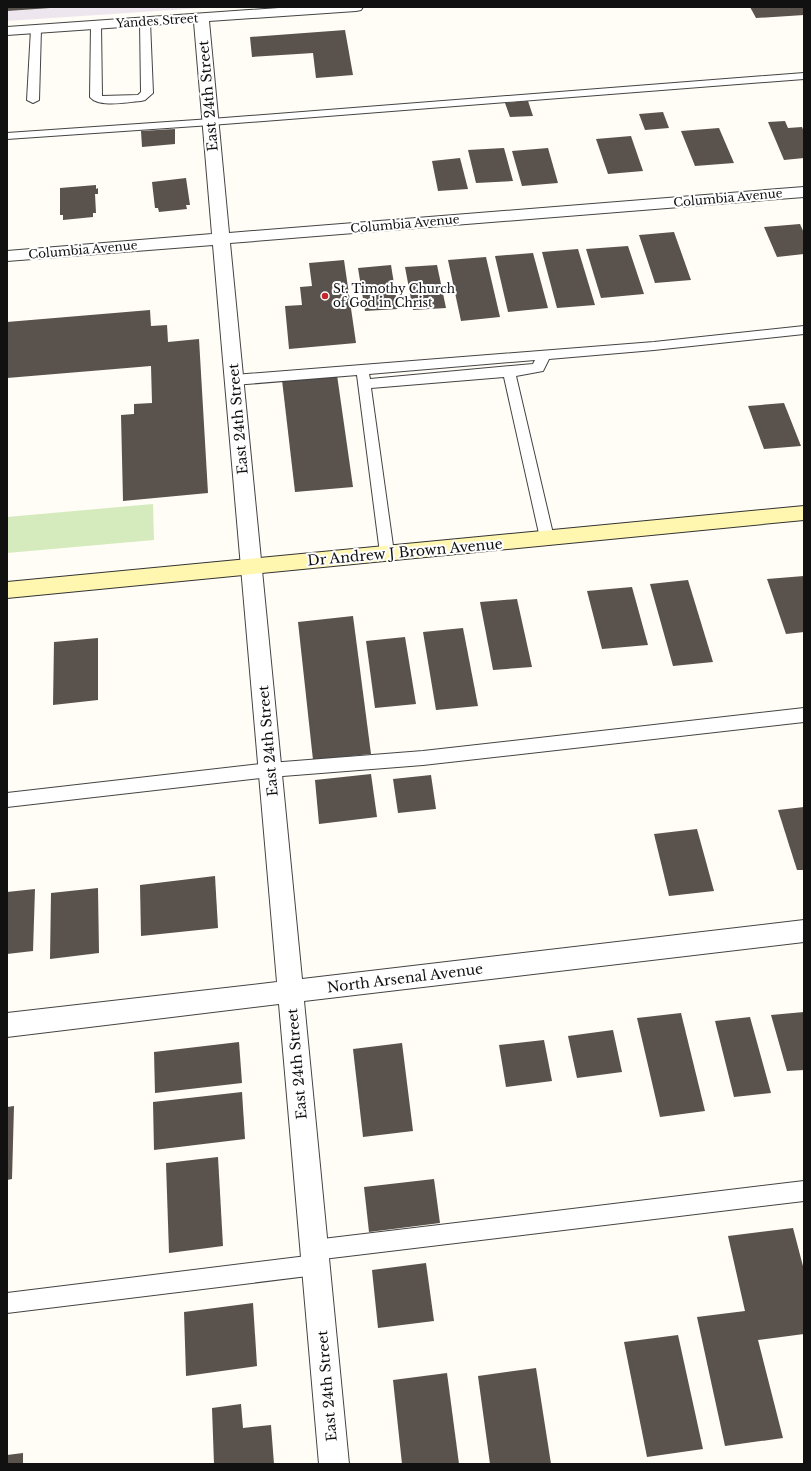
<svg xmlns="http://www.w3.org/2000/svg" width="811" height="1471" font-family="'Libre Baskerville',serif">
  <style>
    .industrial { fill: #eee6ef }
    .green { fill: #d5ebbd }
    .building { fill: #5a524d }
    .lines { fill: none; stroke-linecap: round; stroke-linejoin: round }
    .service-casing { stroke: #444; stroke-width: 2 }
    .minor-casing { stroke: #444; stroke-width: 2 }
    .secondary-casing { stroke: #333; stroke-width: 2 }
    .service { fill: #fff; fill-rule: evenodd }
    .minor { fill: #fff; fill-rule: evenodd }
    .secondary { fill: #fff6b0; fill-rule: evenodd }
    .poi-dot { fill: #c4262e; stroke: #fff; stroke-width: 1.5 }
    .labels { text-anchor: middle; stroke-width: 4; stroke-linejoin: round; paint-order: stroke }
    .far-street-label { font-size: 12px; fill: #111; stroke: #fff }
    .far-poi-label { font-size: 12px; fill: #111; stroke: #fff; text-anchor: start }
    .street-label { font-size: 14px; fill: #111; stroke: #fff }
  </style>
  <rect width="100%" height="100%" fill="#fffdf5"/>
  <polygon class="industrial" points="7,7 218,7 7,21"/>
  <polygon class="green" points="153,504 154,540 7,553 7,517"/>
  <g class="building">
    <polygon points="7,7 50,7 50,8 7,11"/>
    <polygon points="750,7 804,7 804,15 756,18"/>
    <polygon points="345,30 353,75 316,78 313,53 252,57 250,37"/>
    <polygon points="528,101 533,116 510,117 505,103"/>
    <polygon points="663,112 669,128 645,130 639,114"/>
    <polygon points="785,121 788,128 802,127 804,132 804,158 784,160 768,122"/>
    <polygon points="719,128 734,163 695,166 681,131"/>
    <polygon points="175,129 175,144 142,147 141,131"/>
    <polygon points="631,136 643,171 608,174 596,139"/>
    <polygon points="504,148 513,181 476,183 468,150"/>
    <polygon points="548,148 558,183 522,186 512,151"/>
    <polygon points="460,158 468,189 438,191 432,161"/>
    <polygon points="186,178 190,205 186,205 187,209 159,212 158,208 155,208 152,182"/>
    <polygon points="96,185 96,189 98,188 98,194 95,194 96,213 93,213 93,217 63,220 63,215 60,215 60,188"/>
    <polygon points="800,224 804,233 804,254 777,257 764,227"/>
    <polygon points="674,232 691,280 655,283 639,235"/>
    <polygon points="628,246 644,294 601,298 586,249"/>
    <polygon points="578,249 595,305 557,308 542,252"/>
    <polygon points="533,253 548,308 508,312 495,256"/>
    <polygon points="486,257 500,317 461,321 448,260"/>
    <polygon points="344,260 356,343 289,349 285,306 302,305 300,287 312,286 309,263"/>
    <polygon points="391,265 398,309 365,311 358,268"/>
    <polygon points="437,265 446,308 413,310 405,267"/>
    <polygon points="150,310 151,326 167,325 168,342 199,339 208,493 123,501 121,415 134,414 134,404 152,403 151,366 7,378 7,322"/>
    <polygon points="337,375 353,487 295,492 282,380"/>
    <polygon points="784,403 801,446 764,449 748,406"/>
    <polygon points="804,576 804,632 786,634 767,579"/>
    <polygon points="688,580 713,662 673,666 650,584"/>
    <polygon points="632,587 648,645 602,649 587,591"/>
    <polygon points="517,599 532,667 493,670 480,602"/>
    <polygon points="353,616 371,754 313,760 298,622"/>
    <polygon points="463,628 478,706 436,710 423,632"/>
    <polygon points="405,637 416,704 375,708 366,641"/>
    <polygon points="98,638 98,700 53,705 54,642"/>
    <polygon points="371,774 377,817 319,824 315,780"/>
    <polygon points="431,775 436,809 398,813 393,779"/>
    <polygon points="804,807 804,870 797,870 778,810"/>
    <polygon points="697,829 714,891 669,896 654,834"/>
    <polygon points="215,876 218,928 141,936 140,885"/>
    <polygon points="98,888 99,953 50,959 51,893"/>
    <polygon points="35,889 33,951 7,954 7,892"/>
    <polygon points="804,1012 804,1070 787,1071 771,1015"/>
    <polygon points="681,1013 705,1111 660,1117 637,1018"/>
    <polygon points="750,1017 771,1093 734,1097 715,1021"/>
    <polygon points="613,1030 622,1072 577,1078 568,1036"/>
    <polygon points="544,1040 552,1081 506,1087 499,1045"/>
    <polygon points="239,1042 242,1083 155,1093 154,1052"/>
    <polygon points="402,1043 413,1131 363,1137 353,1049"/>
    <polygon points="242,1092 245,1139 154,1150 153,1102"/>
    <polygon points="14,1106 12,1179 7,1180 7,1107"/>
    <polygon points="218,1157 223,1246 169,1253 166,1163"/>
    <polygon points="434,1179 440,1223 369,1232 364,1187"/>
    <polygon points="793,1228 804,1270 804,1334 758,1340 783,1438 725,1446 697,1317 745,1311 728,1236"/>
    <polygon points="426,1263 434,1321 378,1328 372,1270"/>
    <polygon points="253,1303 257,1366 186,1376 184,1312"/>
    <polygon points="678,1335 703,1449 647,1457 624,1342"/>
    <polygon points="536,1368 551,1464 490,1464 478,1376"/>
    <polygon points="447,1373 459,1464 402,1464 393,1380"/>
    <polygon points="241,1404 243,1428 271,1425 274,1464 214,1464 212,1408"/>
    <polygon points="23,1453 23,1464 7,1464 7,1455"/>
  </g>
  <g class="lines">
    <defs>
      <g id="service">
        <path d="M145,19L150,22L153,93L145,100L141,101C128,102 99,108 90,97L91,25L96,22L101,25L102,96L138,95L141,92L140,22Z"/>
        <polygon points="36,26 41,29 39,100 33,103 27,100 31,29"/>
        <polygon points="804,73 804,79 211,125 7,139 7,133 211,119"/>
        <path d="M804,326V334L654,350L549,359L543,371L516,376L554,538L552,542L547,543L542,542L540,538L504,377L371,388L394,553L392,557L387,559L382,557L380,553L357,375L234,385L229,383L227,380L229,377L234,375L654,342ZM535,360L533,364L370,379L369,374Z"/>
        <polygon points="804,708 804,722 423,765 270,777 7,807 7,793 270,763 423,751"/>
        <polygon points="804,1181 804,1201 323,1259 326,1265 323,1272 316,1275 7,1313 7,1293 307,1256 304,1250 307,1243 314,1240"/>
      </g>
      <polygon id="minor" points="293,7 363,7 361,10 356,11 209,21 229,233 804,187 804,197 230,243 302,979 804,920 804,942 304,1001 349,1464 319,1464 279,1004 7,1037 7,1013 277,982 213,245 7,261 7,251 212,234 194,22 7,35 7,27"/>
      <polygon id="secondary" points="804,506 804,520 7,598 7,582"/>
    </defs>
    <use href="#service" class="service-casing"/>
    <use href="#minor" class="minor-casing"/>
    <use href="#secondary" class="secondary-casing"/>
    <use href="#service" class="service"/>
    <use href="#minor" class="minor"/>
    <use href="#secondary" class="secondary"/>
  </g>
  <circle class="poi-dot" cx="325" cy="296" r="4"/>
  <g class="labels">
    <g class="far-street-label">
      <text transform="translate(157 21) rotate(-4)" y="4">Yandes Street</text>
      <text transform="translate(728 198) rotate(-5)" y="4">Columbia Avenue</text>
      <text transform="translate(405 224) rotate(-5)" y="4">Columbia Avenue</text>
      <text transform="translate(83 250) rotate(-5)" y="4">Columbia Avenue</text>
    </g>
    <g class="far-poi-label">
      <text x="333" y="293">St. Timothy Church<tspan x="333" dy="14">of God in Christ</tspan></text>
    </g>
    <g class="street-label">
      <text transform="translate(208 96) rotate(-95)" y="5">East 24th Street</text>
      <text transform="translate(238 419) rotate(-95)" y="5">East 24th Street</text>
      <text transform="translate(405 552) rotate(-5)" y="5">Dr Andrew J Brown Avenue</text>
      <text transform="translate(268 741) rotate(-95)" y="5">East 24th Street</text>
      <text transform="translate(405 978) rotate(-7)" y="5">North Arsenal Avenue</text>
      <text transform="translate(297 1064) rotate(-95)" y="5">East 24th Street</text>
      <text transform="translate(327 1386) rotate(-95)" y="5">East 24th Street</text>
    </g>
  </g>
  <rect width="811" height="1471" fill="none" stroke="#111111" stroke-width="16"/>
</svg>
